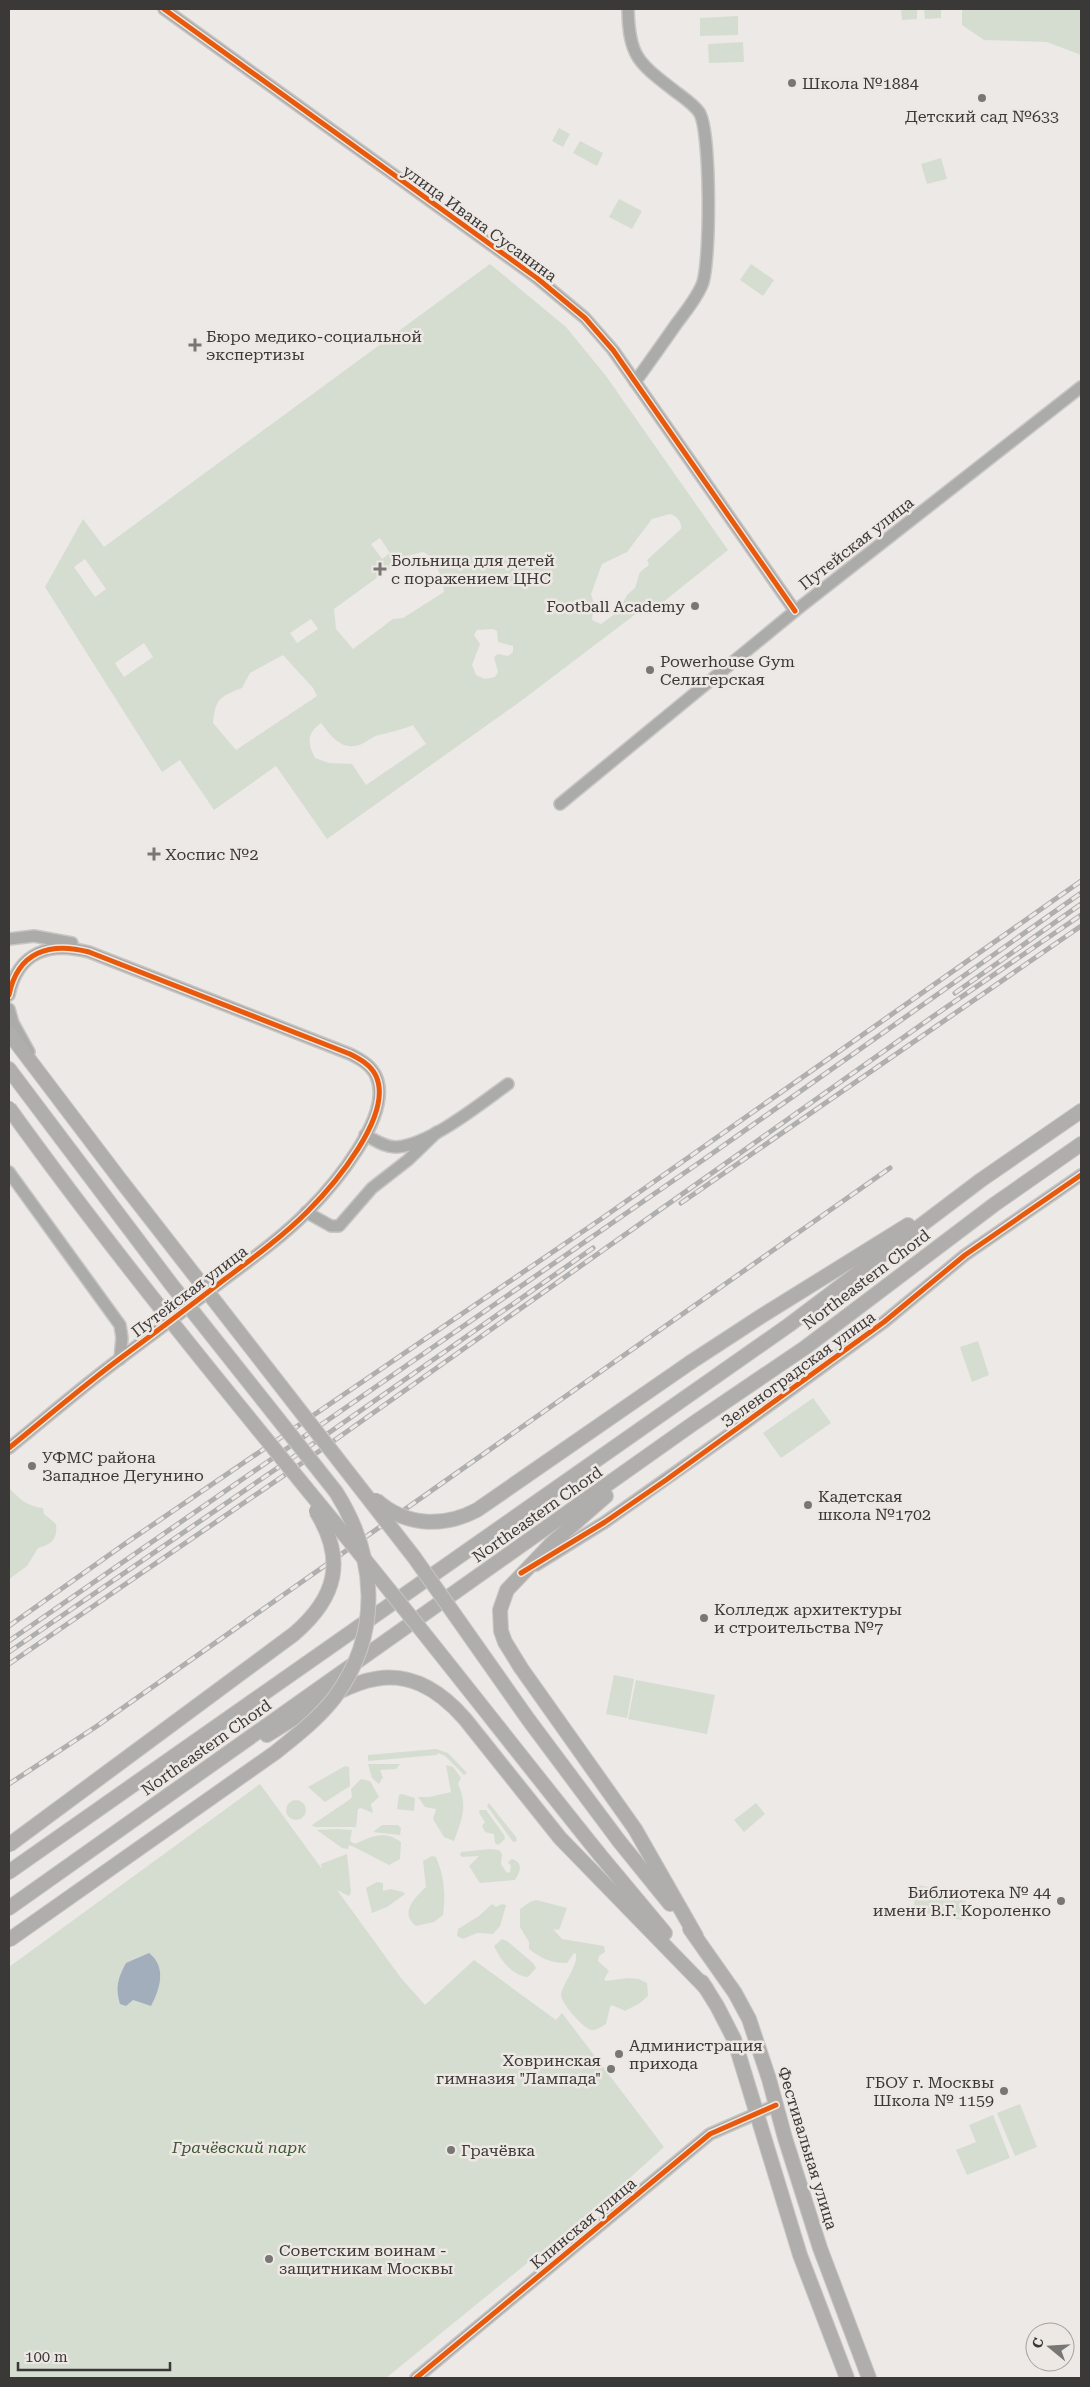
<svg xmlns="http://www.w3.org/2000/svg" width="1090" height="2387" font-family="'Roboto Serif',serif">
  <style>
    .green { fill: #d5ddd1; fill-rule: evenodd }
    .water { fill: #a3aebd }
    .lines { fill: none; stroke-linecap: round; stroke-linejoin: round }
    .minor-casing { stroke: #c8c6c4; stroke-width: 14 }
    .major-casing { stroke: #c8c6c4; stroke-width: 16 }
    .minor { stroke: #ababaa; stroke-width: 11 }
    .major { stroke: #afaeac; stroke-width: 14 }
    .rail-casing { stroke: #b0afaf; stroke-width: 5 }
    .rail { stroke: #eee8e4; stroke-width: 3; stroke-dasharray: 9; stroke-linecap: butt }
    .major-bridge-casing { stroke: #c8c6c4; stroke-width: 16; stroke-linecap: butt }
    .major-bridge { stroke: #afaeac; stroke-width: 14 }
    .cycleway-casing { stroke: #eee8e4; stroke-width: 8 }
    .cycleway { stroke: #e8590c; stroke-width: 5 }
    .poi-dot { fill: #797775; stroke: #eee8e4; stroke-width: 2 }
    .labels { text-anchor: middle; stroke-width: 5; stroke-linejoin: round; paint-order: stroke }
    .poi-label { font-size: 16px; fill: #3b3938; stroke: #eee8e4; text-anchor: start }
    .street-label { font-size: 16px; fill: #3b3938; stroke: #eee8e4 }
    .park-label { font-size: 16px; font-style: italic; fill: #3b5934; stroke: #eee8e4 }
  </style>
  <rect width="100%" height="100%" fill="#ece9e6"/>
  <g class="green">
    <polygon points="901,9 917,9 917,19 902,20"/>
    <polygon points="924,9 941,9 941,18 925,19"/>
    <polygon points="962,9 1081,9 1081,55 1047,42 984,40 962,25"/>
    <polygon points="738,16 738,35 700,36 700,18"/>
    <polygon points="743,42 744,62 709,63 708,44"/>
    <polygon points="559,128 570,134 563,147 552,141"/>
    <polygon points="580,141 603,153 597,166 573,153"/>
    <polygon points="941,158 947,179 927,184 921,164"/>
    <polygon points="619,199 642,211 632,229 609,217"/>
    <path d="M490,264L566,327L606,376L728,550L662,603L641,610L521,701L327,839L276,766L214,810L180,760L162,772L45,587L83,519L104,547ZM670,514C677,516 682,522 681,529L647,560L649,565L640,572L635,588L627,595L619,611L601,624L592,620L594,604L591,594L602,564L627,552L652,519ZM380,538L390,553L382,559L371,544ZM423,552C435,556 443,580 444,592L403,618L393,619L353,649L336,629L334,609L407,556ZM85,559L106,589L95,597L74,567ZM311,619L318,629L297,643L290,633ZM493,629L497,631L498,642L513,646V652L508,656L498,654L494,657L498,672L495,677L485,679L476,675L472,665L480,644L474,635L477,630ZM144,643L153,657L124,677L115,663ZM283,655L313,688L317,696L236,750L213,723C216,698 219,697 242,688L250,673ZM321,723C332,737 342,752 362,744C368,741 373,736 379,735C391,732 402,730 413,725L426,744L366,785L352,764L329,763L315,758C307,743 307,733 321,723Z"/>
    <polygon points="751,264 774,280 763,296 740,280"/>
    <polygon points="978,1341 989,1375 972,1382 960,1347"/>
    <polygon points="813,1398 831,1423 781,1458 763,1433"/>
    <path d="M9,1488C19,1498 27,1507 43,1508L44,1514L56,1524C58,1539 51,1545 38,1548L27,1566L9,1579Z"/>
    <polygon points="614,1675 634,1679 627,1718 606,1714"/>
    <polygon points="636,1680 715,1695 707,1734 628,1719"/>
    <polygon points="436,1749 448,1753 467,1773 464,1775 445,1756 438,1753 437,1755 368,1761 368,1755"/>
    <polygon points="368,1764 400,1764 396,1769 380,1770 383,1777 379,1784 372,1778"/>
    <path d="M446,1765L453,1767L461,1778L458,1784C468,1806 462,1819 454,1841L444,1837L433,1819L436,1809L425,1807L418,1797H429L451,1792Z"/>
    <polygon points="345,1766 349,1767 350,1786 325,1802 308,1787"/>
    <polygon points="361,1779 370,1781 379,1797 371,1804 373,1813 361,1808 358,1809 356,1827 315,1827 312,1825 349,1800 352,1797 351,1789"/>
    <polygon points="260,1784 322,1869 321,1864 347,1854 351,1892 349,1896 337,1890 401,1978 425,2005 474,1960 556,2020 562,2013 664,2147 611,2195 386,2378 9,2378 9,1967"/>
    <polygon points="402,1794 415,1798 414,1811 397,1809 399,1795"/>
    <circle cx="296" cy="1810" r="10"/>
    <polygon points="489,1803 516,1837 517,1841 513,1842 487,1806"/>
    <polygon points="756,1803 765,1814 744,1832 734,1820"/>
    <polygon points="480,1810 486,1810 504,1835 505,1839 498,1845 495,1843 494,1834 485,1832 482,1826 485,1822 479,1813"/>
    <polygon points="382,1825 398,1825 401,1828 400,1835 373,1832"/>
    <path d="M337,1829L352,1830L350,1841L355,1844C372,1836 384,1830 401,1842L400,1859L389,1865L354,1847L349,1845L348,1849L342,1848L317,1830Z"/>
    <path d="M490,1849L499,1850L502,1854L501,1864L507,1873L510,1872L511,1866L508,1862L512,1859C524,1863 520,1872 515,1880L480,1883L469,1866L479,1856L462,1857L460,1855L461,1852Z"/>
    <path d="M432,1856L436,1857C444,1875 446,1896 443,1915L434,1922L416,1926C399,1912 415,1898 426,1887L423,1861Z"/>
    <polygon points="377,1882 383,1883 383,1891 391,1889 403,1892 405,1894 387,1907 372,1913 366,1888"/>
    <polygon points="917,1885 967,1893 962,1920 913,1912"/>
    <path d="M536,1900L567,1908L559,1930L553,1929L562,1939L604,1946L605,1952L599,1956L598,1961L609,1971L604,1979L606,1981L628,1978L639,1979L647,1983L648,1996L640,2003L625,2011L612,2005L610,2007L606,2024C602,2026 596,2031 591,2030C583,2028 561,2003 561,1995C562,1984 578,1967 576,1954L574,1953L567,1963C552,1964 541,1958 529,1949V1942L520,1927V1909L530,1902Z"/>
    <polygon points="492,1904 496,1907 502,1904 506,1905 500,1926 493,1934 477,1933 463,1939 457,1936 458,1929 479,1916"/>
    <path d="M502,1939L507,1941L533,1963L536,1968L528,1977C512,1976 500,1959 494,1946Z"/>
    <polygon points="1020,2104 1037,2147 1015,2156 997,2113"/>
    <polygon points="993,2115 1010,2158 967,2175 956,2150 976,2142 969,2125"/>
  </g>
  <path class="water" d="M149,1953C167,1967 160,1989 151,2006L133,2000L126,2006L120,2004C115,1987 118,1978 126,1963Z"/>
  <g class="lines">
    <defs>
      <g id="minor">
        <polyline points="164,9 537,278 585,318 613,350 795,611"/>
        <path d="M628,9C629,58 639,63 676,92C684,98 693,104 699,112C711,129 711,264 702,285C696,299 686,311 677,323C663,343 649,363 635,382"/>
        <polyline points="560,804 795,611 1081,387"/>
        <polyline points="9,939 34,936 72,943"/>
        <path d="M9,995C18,951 50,942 89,952L350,1054C360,1059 371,1065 376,1076C394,1115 333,1186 307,1212C282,1237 253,1258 225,1279C190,1306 156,1332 122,1357C83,1386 46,1418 9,1448"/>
        <polyline points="9,1009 13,1023 29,1052"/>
        <path d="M365,1135C375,1140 386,1148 397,1147C431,1144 480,1104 508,1084"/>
        <polyline points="9,1172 120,1325 122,1338 120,1359"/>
        <polyline points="306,1212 331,1226 339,1226 372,1188 408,1160 437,1132"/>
        <polyline points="536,1565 605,1522 741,1426 884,1322 965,1255 1081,1175"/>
        <polyline points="416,2378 710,2134 776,2105"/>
      </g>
      <g id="major">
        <polyline points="9,1033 122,1182"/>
        <polyline points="9,1069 27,1093"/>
        <polyline points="691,1362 760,1317 908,1225"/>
        <polyline points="606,1496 551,1544 507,1590 500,1610 501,1631 505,1642 521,1668 635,1829 696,1936"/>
        <path d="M267,1735C338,1692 395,1639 465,1719L560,1838L706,1988"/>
        <polyline points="619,1841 670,1904"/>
        <polyline points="600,1855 665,1933"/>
        <polyline points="9,1872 789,1325 981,1180 1081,1111"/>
        <polyline points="9,1908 694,1423 806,1347 995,1204 1081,1144"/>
        <polyline points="690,1929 735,1993 749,2019 769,2079 785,2138 820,2248 869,2378"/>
        <polyline points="702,1982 717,2006 734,2039 800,2255 847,2378"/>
      </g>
    </defs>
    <use href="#minor" class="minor-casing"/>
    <use href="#major" class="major-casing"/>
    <use href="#minor" class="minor"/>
    <use href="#major" class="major"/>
    <defs>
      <g id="rail">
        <polyline points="955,993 1081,904"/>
        <polyline points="681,1203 1081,926"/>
        <polyline points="9,1626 126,1543 601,1219 1081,881"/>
        <polyline points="9,1641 703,1160 1081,893"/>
        <polyline points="9,1652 330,1432 593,1248"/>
        <polyline points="9,1664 318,1452 935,1015 1081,915"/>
        <polyline points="9,1784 97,1726 890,1168"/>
      </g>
    </defs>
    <use href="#rail" class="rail-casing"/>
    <use href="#rail" class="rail"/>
    <defs>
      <g id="major-bridge">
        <path d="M9,1108C114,1254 229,1394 343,1533C430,1639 514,1748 600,1855"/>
        <polyline points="122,1182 414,1557 528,1719 619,1841"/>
        <path d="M376,1500C405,1526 443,1528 477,1510L691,1362"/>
        <path d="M9,1845L294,1634C337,1597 346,1560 316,1511"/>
        <path d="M9,1940L276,1752C297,1735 318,1719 335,1697C382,1633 377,1557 336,1492L171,1284L27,1093"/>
      </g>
    </defs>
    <use href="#major-bridge" class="major-bridge-casing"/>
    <use href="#major-bridge" class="major-bridge"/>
    <defs>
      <g id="cycleway">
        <polyline points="164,9 537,278 585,318 613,350 795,611"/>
        <path d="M9,995C18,951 50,942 89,952L350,1054C360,1059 371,1065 376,1076C394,1115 333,1186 307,1212C282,1237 253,1258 225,1279C190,1306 156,1332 122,1357C83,1386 46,1418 9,1448"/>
        <polyline points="521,1573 605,1522 666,1480 884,1322 965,1255 1081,1175"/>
        <polyline points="416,2378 710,2134 776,2105"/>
      </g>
    </defs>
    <use href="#cycleway" class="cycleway-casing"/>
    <use href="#cycleway" class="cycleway"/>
  </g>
  <g class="poi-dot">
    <circle cx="792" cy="83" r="5"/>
    <circle cx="982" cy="98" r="5"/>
    <path d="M192.5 337.5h5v5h5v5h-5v5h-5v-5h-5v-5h5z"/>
    <path d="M377.5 561.5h5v5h5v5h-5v5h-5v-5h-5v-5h5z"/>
    <circle cx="695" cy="606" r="5"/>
    <circle cx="650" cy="670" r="5"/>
    <path d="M151.5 846.5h5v5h5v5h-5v5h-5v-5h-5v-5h5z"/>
    <circle cx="32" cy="1466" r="5"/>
    <circle cx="808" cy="1505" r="5"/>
    <circle cx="704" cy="1618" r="5"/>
    <circle cx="1061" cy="1901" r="5"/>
    <circle cx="619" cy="2054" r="5"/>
    <circle cx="611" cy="2069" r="5"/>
    <circle cx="1004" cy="2091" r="5"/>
    <circle cx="451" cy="2150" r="5"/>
    <circle cx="269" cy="2259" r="5"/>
  </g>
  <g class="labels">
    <g class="poi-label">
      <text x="802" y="89">Школа №1884</text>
      <text x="982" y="122" text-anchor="middle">Детский сад №633</text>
      <text x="206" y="342">Бюро медико-социальной<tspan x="206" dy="18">экспертизы</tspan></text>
      <text x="391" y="566">Больница для детей<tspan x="391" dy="18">с поражением ЦНС</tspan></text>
      <text x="685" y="612" text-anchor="end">Football Academy</text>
      <text x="660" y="667">Powerhouse Gym<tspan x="660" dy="18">Селигерская</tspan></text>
      <text x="165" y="860">Хоспис №2</text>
      <text x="42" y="1463">УФМС района<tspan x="42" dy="18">Западное Дегунино</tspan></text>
      <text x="818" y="1502">Кадетская<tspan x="818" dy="18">школа №1702</tspan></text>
      <text x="714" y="1615">Колледж архитектуры<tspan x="714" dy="18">и строительства №7</tspan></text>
      <text x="1051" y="1898" text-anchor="end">Библиотека № 44<tspan x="1051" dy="18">имени В.Г. Короленко</tspan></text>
      <text x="629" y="2051">Администрация<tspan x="629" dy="18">прихода</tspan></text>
      <text x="601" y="2066" text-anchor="end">Ховринская<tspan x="601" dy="18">гимназия "Лампада"</tspan></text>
      <text x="994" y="2088" text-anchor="end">ГБОУ г. Москвы<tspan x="994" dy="18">Школа № 1159</tspan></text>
      <text x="461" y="2156">Грачёвка</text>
      <text x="279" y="2256">Советским воинам -<tspan x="279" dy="18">защитникам Москвы</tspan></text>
    </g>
    <g class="street-label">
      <text transform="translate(480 223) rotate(36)" y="6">улица Ивана Сусанина</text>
      <text transform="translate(856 543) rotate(-38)" y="6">Путейская улица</text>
      <text transform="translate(866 1279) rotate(-37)" y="6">Northeastern Chord</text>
      <text transform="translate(189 1291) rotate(-37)" y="6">Путейская улица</text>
      <text transform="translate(798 1369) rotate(-36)" y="6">Зеленоградская улица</text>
      <text transform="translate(537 1514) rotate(-35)" y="6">Northeastern Chord</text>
      <text transform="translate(206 1747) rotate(-35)" y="6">Northeastern Chord</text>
      <text transform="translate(808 2148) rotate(73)" y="6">Фестивальная улица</text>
      <text transform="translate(583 2223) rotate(-40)" y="6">Клинская улица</text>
    </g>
    <g class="park-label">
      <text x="239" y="2153">Грачёвский парк</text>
    </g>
  </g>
  <rect width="1090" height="2387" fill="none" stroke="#3b3938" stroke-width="20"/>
  <g transform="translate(1050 2347) rotate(288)"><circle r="24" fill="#eee8e4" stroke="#a6a29f"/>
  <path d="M0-4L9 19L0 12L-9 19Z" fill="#797775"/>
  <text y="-8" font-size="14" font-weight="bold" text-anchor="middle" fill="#3b3938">С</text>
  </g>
  <path d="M18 2362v8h152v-8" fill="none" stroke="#3b3938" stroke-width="2.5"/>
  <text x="25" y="2362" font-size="15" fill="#3b3938" stroke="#eee8e4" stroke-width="4" paint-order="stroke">100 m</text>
</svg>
